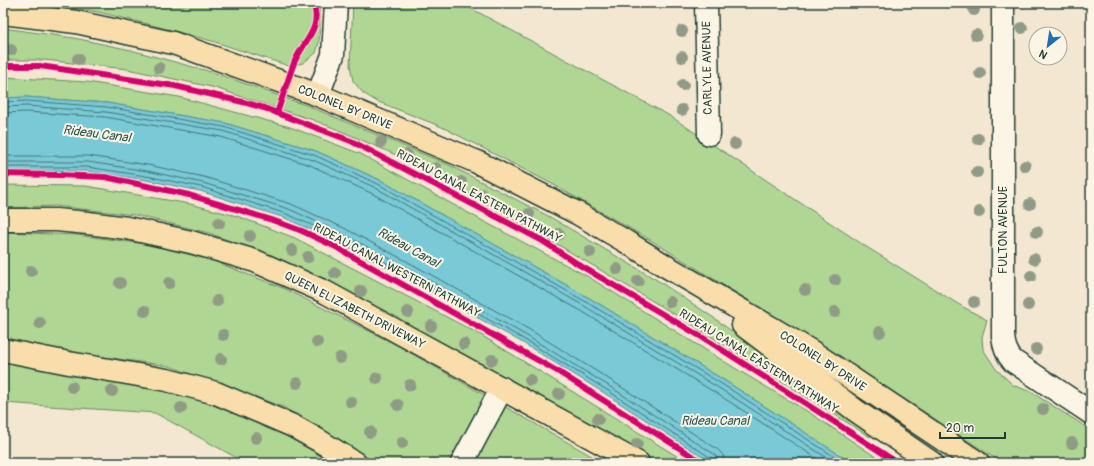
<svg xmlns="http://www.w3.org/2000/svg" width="1094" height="466" font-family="Pangolin,sans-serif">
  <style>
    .green { fill: #afd693; stroke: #678a64 }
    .water { fill: #7ac9d7; stroke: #569196 }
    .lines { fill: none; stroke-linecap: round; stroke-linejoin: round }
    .shore { stroke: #437575; stroke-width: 1 }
    .minor-casing { stroke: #1f3d34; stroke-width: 25 }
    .major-casing { stroke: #1f3d34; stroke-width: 25 }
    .minor { stroke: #fcf5e5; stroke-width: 22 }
    .major { stroke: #f9deab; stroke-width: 22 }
    .cycleway-casing { stroke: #fcf5e5; stroke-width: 8 }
    .cycleway { stroke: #d6006c; stroke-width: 6 }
    .tree { fill: #8f9b86 }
    .labels { text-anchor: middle; stroke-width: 4; stroke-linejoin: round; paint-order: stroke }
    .street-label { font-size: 12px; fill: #1f3d34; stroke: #fcf5e5 }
    .water-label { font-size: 13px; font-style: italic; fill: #315955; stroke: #fcf5e5 }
  </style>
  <rect width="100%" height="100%" fill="#f4e7d2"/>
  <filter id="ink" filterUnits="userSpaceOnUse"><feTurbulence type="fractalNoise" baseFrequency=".025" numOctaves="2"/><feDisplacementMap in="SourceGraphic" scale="8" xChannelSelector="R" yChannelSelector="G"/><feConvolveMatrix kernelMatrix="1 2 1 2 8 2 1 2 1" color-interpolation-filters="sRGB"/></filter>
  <g filter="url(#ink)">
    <g class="green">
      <polygon points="39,3 319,3 320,26 319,42 316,53 303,63 289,66 212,41 152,25 98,12"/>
      <polygon points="353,3 461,3 670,116 865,246 958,304 987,320 982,337 983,349 996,369 1013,385 1031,392 1091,430 1091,463 1002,463 842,358 652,241 554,185 442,127 376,101 363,93 353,81 350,65"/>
      <polygon points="3,28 74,38 131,50 215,73 308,106 447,164 550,217 657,280 714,318 871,434 870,437 696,327 560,246 468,193 405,159 341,131 313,120 212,87 127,69 44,60 3,60"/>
      <polygon points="3,77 87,82 179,97 290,127 361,154 483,221 587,276 738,370 810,413 885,463 852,463 727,382 591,299 380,180 316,151 225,123 107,103 26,97 3,98"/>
      <polygon points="3,185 86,186 190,204 237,216 295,238 481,335 688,463 650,463 448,348 278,260 209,233 135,215 55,206 3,208"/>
      <polygon points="3,232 77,235 146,244 208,259 283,288 395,344 604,463 376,463 283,407 169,366 60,351 3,337"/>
      <polygon points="3,360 82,377 176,392 250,418 310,448 334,463 246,463 155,413 3,403"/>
    </g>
    <polygon class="water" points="26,97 107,103 225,123 316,151 380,180 591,299 727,382 852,463 712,463 604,393 523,343 403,276 336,241 285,218 200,191 146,180 87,171 3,171 3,98"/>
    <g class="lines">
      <g class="shore">
        <polyline points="3,102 27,101 107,107 224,127 314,155 378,184 588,303 725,386 844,463"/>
        <polyline points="3,107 26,106 106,112 223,131 313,160 376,188 586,307 722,390 835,463"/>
        <polyline points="3,113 26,112 105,117 221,137 310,165 373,194 583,312 719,395 824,463"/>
        <polyline points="3,156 88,156 148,165 204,177 291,204 344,228 410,263 530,330 612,381 717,449 723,455 724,463"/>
        <polyline points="3,162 88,162 147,171 203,183 289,209 341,233 407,268 527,336 609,386 714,454 717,458 718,463"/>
        <polyline points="3,167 87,167 146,176 201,187 287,214 338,237 405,273 525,340 607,390 711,458 713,460 713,463"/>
      </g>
      <defs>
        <g id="minor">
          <polyline points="706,3 709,134"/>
          <path d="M1003,3V336C1004,346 1006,353 1013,361L1091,413"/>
          <polyline points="318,95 333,55 336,3"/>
          <polyline points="462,463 502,388"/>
        </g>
        <g id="major">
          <polyline points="3,13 76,22 173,43 318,95 477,162 577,213 625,241 664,265 809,350 978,463"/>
          <polyline points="3,220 56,220 88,223 127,228 191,242 255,261 325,292 638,463"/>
          <polyline points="743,325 855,410 932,463"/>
          <polyline points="3,350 69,363 167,380 216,393 293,426 318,440 355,463"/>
        </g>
      </defs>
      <use href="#minor" class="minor-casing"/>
      <use href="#major" class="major-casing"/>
      <use href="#minor" class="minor"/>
      <use href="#major" class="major"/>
      <defs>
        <g id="cycleway">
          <polyline points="3,66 40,66 175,86 247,103 264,108 351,141 541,240 581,266 710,342 898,463"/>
          <path d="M277,113C283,96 288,79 294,63C303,41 323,29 313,3"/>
          <polyline points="3,174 57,175 105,177 189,195 272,220 302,231 334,246 557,371 703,463"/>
        </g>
      </defs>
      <use href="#cycleway" class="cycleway-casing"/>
      <use href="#cycleway" class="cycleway"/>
    </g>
    <g class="tree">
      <circle cx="974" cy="10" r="6"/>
      <circle cx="1022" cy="28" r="6"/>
      <circle cx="682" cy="31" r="6"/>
      <circle cx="976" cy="35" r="6"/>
      <circle cx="11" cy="50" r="6"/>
      <circle cx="682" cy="57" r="6"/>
      <circle cx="78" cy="59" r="6"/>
      <circle cx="159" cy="68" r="6"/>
      <circle cx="980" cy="73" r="6"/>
      <circle cx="683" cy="85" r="6"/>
      <circle cx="682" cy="110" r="6"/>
      <circle cx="978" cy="139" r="6"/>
      <circle cx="381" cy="142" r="6"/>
      <circle cx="735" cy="144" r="6"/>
      <circle cx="407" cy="155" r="6"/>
      <circle cx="1025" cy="166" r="6"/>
      <circle cx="436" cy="168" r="6"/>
      <circle cx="977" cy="172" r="6"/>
      <circle cx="461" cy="182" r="6"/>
      <circle cx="481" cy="194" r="6"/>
      <circle cx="1030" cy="204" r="6"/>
      <circle cx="979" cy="212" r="6"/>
      <circle cx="529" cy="214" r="6"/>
      <circle cx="219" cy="223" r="6"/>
      <circle cx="1037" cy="232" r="6"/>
      <circle cx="559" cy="234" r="6"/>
      <circle cx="250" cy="236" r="6"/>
      <circle cx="292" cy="250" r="6"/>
      <circle cx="590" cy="252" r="6"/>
      <circle cx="308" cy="257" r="6"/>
      <circle cx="1034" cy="259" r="6"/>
      <circle cx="617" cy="269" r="6"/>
      <circle cx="31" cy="271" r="6"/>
      <circle cx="335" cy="273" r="6"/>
      <circle cx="1031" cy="276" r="6"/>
      <circle cx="835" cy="280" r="6"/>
      <circle cx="638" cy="281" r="6"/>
      <circle cx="120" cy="283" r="6"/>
      <circle cx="169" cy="283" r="6"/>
      <circle cx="805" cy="290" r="6"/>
      <circle cx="361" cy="291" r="6"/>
      <circle cx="217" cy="301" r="6"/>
      <circle cx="670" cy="302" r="6"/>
      <circle cx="974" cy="302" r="6"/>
      <circle cx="1028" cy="305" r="6"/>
      <circle cx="145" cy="311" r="6"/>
      <circle cx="408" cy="312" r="6"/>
      <circle cx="835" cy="312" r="6"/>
      <circle cx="40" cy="323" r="6"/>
      <circle cx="431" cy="326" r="6"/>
      <circle cx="880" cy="332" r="6"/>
      <circle cx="223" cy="335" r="6"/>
      <circle cx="317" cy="342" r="6"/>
      <circle cx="464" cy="344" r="6"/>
      <circle cx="1036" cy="349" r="6"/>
      <circle cx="340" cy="358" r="6"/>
      <circle cx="221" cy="359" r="6"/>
      <circle cx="492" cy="360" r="6"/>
      <circle cx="377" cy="378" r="6"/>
      <circle cx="530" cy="380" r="6"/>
      <circle cx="297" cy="383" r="6"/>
      <circle cx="410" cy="385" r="6"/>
      <circle cx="72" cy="387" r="6"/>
      <circle cx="112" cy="391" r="6"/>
      <circle cx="559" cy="394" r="6"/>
      <circle cx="351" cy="402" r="6"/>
      <circle cx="398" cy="405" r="6"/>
      <circle cx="181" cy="408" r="6"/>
      <circle cx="1043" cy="409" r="6"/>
      <circle cx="598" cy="419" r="6"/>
      <circle cx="370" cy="432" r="6"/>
      <circle cx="256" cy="438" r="6"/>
      <circle cx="402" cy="443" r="6"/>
      <circle cx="1072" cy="443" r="6"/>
      <circle cx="637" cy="444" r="6"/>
    </g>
  </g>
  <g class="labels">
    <g class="street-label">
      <text transform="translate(707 68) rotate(-91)" y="4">CARLYLE AVENUE</text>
      <text transform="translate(345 107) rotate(22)" y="4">COLONEL BY DRIVE</text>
      <text transform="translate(479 196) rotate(28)" y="4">RIDEAU CANAL EASTERN PATHWAY</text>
      <text transform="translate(1003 230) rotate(-90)" y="4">FULTON AVENUE</text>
      <text transform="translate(397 270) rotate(28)" y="4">RIDEAU CANAL WESTERN PATHWAY</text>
      <text transform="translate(355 310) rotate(27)" y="4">QUEEN ELIZABETH DRIVEWAY</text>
      <text transform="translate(759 361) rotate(32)" y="4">RIDEAU CANAL EASTERN PATHWAY</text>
      <text transform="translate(823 361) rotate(33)" y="4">COLONEL BY DRIVE</text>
    </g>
    <g class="water-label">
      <text transform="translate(97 133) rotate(7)" y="5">Rideau Canal</text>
      <text transform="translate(409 247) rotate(29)" y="5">Rideau Canal</text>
      <text x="715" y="425">Rideau Canal</text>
    </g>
  </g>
  <rect width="1094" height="466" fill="none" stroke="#fcf5e5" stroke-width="16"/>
  <rect x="8" y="8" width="1078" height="450" fill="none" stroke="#1f3d34" stroke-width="1.5" filter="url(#ink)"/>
  <g transform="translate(1048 46) rotate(210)"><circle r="19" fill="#fcf5e5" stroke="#a4ab9e"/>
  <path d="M0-3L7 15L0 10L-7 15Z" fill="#1f6fb2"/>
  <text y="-6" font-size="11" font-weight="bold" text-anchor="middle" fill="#1f3d34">N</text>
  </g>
  <path d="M940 432v6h65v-6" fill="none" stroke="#1f3d34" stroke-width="2"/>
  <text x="946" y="432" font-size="12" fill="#1f3d34" stroke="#fcf5e5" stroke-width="3" paint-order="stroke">20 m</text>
</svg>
